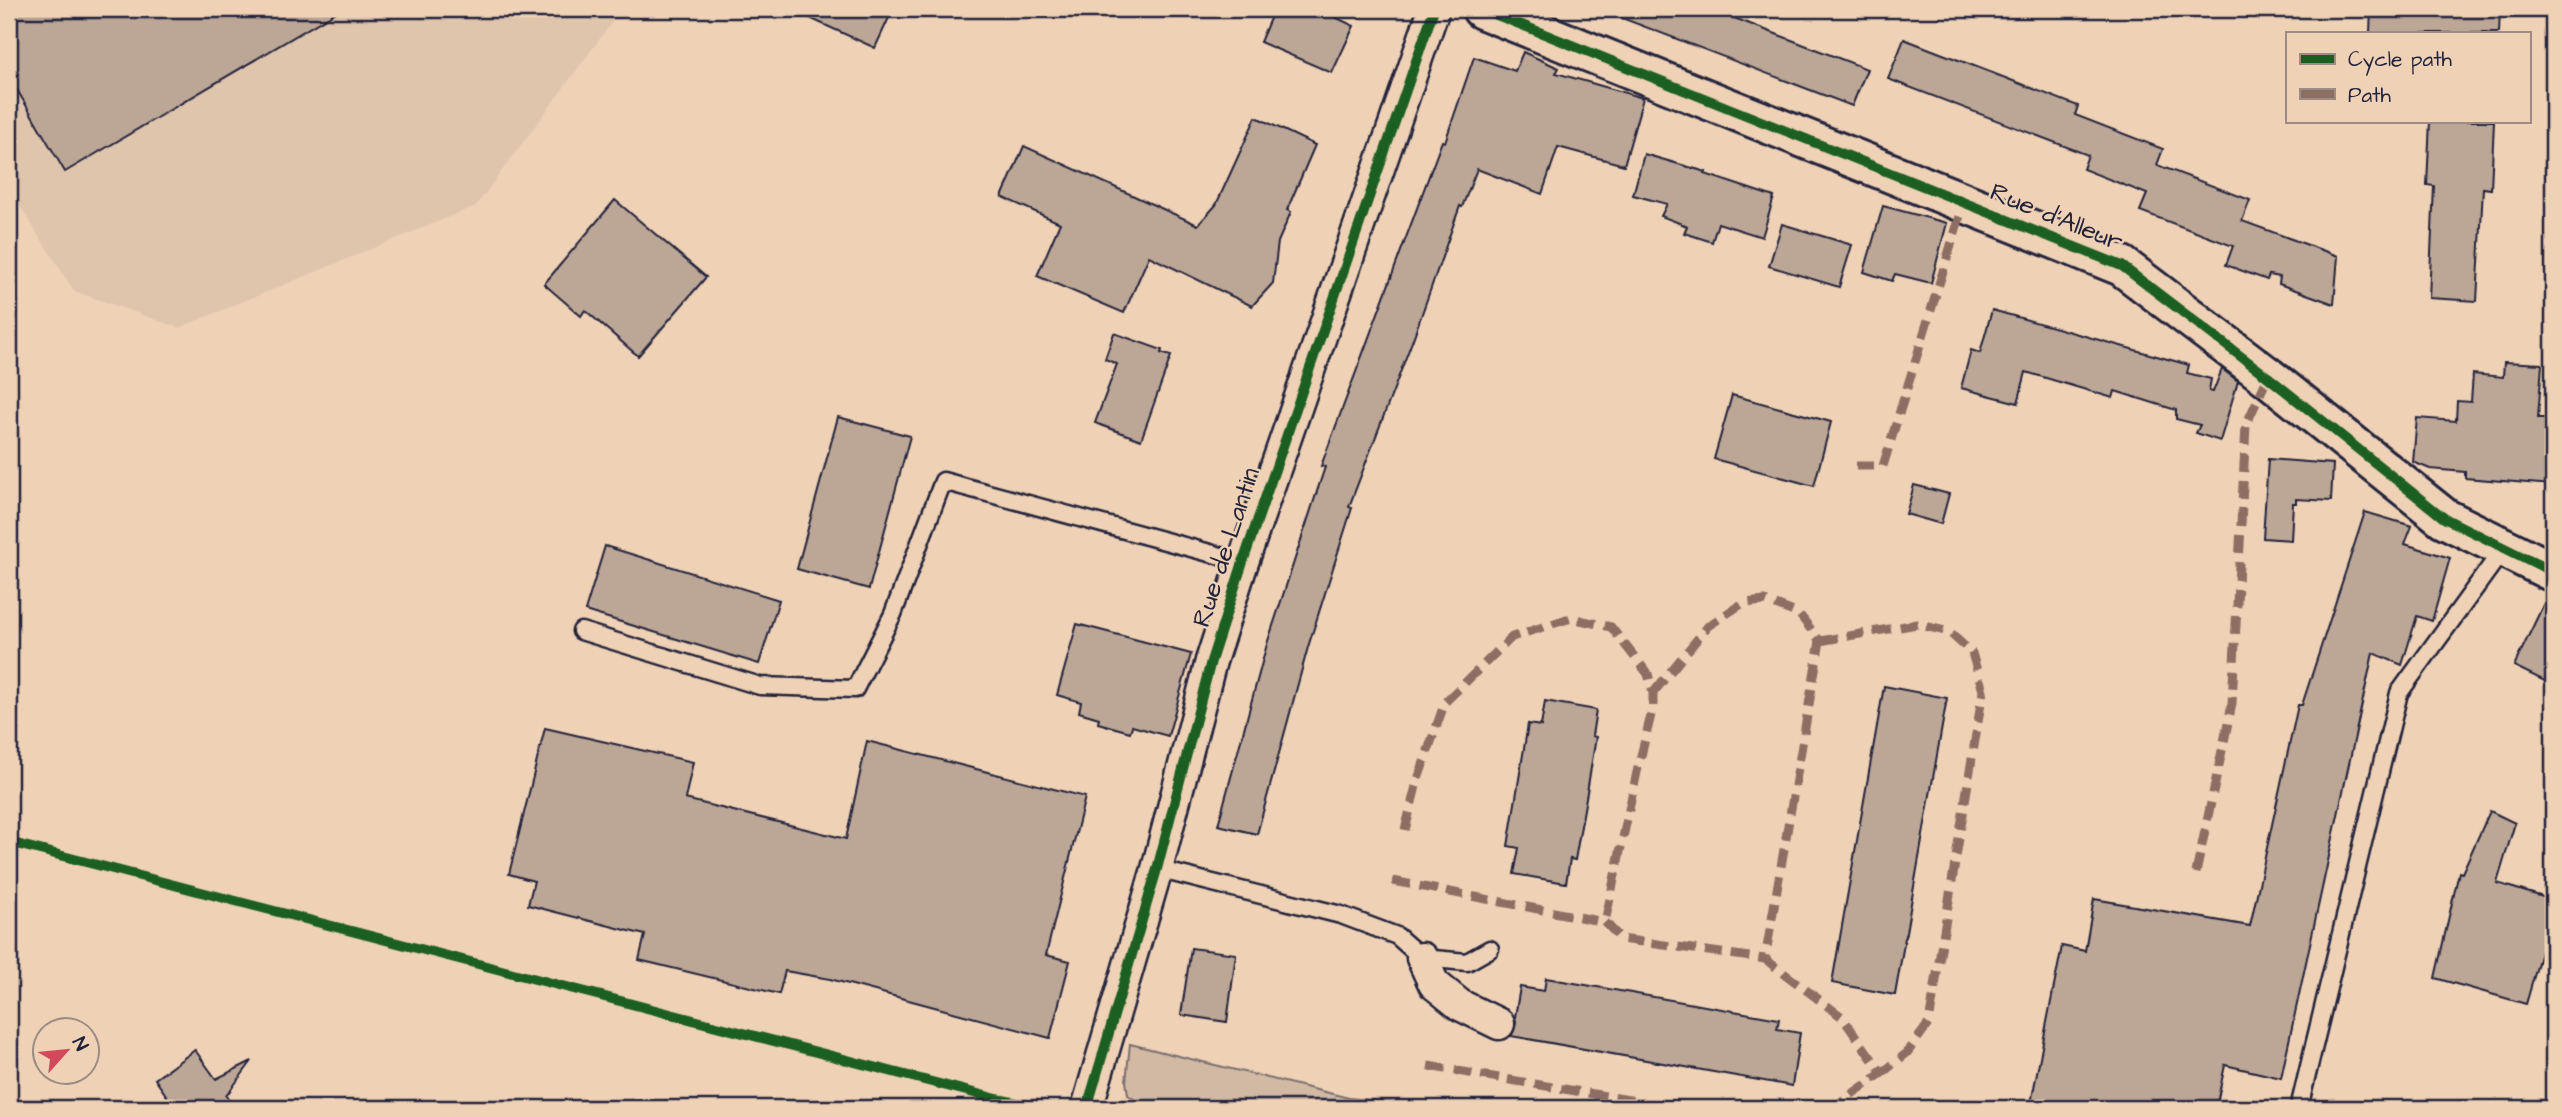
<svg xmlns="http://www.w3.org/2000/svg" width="2562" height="1117" font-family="'Architects Daughter',sans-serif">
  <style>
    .built { fill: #e0c5ad }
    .green { fill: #d1b9a4; stroke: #7a6e70; stroke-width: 2 }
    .building { fill: #bca797; stroke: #22223b; stroke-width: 2 }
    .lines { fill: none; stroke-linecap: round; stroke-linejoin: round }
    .lane-casing { stroke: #22223b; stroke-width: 21 }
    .street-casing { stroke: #22223b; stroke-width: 35 }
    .secondary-casing { stroke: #22223b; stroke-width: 44 }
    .lane { stroke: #efd2b6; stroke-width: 16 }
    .street { stroke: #efd2b6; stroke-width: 30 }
    .secondary { stroke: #efd2b6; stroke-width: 38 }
    .quiet { stroke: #8d6e63; stroke-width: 9; stroke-dasharray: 18 9; stroke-linecap: butt }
    .cycleway-casing { stroke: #efd2b6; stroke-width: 15 }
    .cycleway { stroke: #1b5e20; stroke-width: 10 }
    .labels { text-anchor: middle; stroke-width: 5; stroke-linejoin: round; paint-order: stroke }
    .street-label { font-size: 26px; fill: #22223b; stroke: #efd2b6 }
  </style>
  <rect width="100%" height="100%" fill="#efd2b6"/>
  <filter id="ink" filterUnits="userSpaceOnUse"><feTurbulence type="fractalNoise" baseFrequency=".0143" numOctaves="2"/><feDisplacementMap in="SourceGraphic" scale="14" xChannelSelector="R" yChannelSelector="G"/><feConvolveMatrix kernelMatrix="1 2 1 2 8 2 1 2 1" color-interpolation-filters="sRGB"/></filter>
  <g filter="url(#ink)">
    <polygon class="built" points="9,9 622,9 476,206 179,328 74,291 9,189"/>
    <polygon class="green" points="1130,1044 1349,1098 1446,1108 1196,1108 1169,1103 1148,1108 1128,1095 1126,1081"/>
    <g class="building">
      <polygon points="9,9 341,9 65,172 9,76"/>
      <polygon points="790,9 893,9 875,48"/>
      <polygon points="1274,9 1318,9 1354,26 1332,73 1260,42"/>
      <polygon points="1607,9 1711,9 1867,69 1852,106 1606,12"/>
      <polygon points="2371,9 2500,9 2499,33 2370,33"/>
      <polygon points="1904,39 2078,106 2075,115 2163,149 2157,165 2250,200 2242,221 2338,256 2334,304 2279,284 2280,277 2269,275 2267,280 2226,265 2233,246 2140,211 2147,194 2083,169 2088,155 1888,79"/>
      <polygon points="1523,52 1559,68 1556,73 1643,98 1624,165 1558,147 1542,194 1477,169 1462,207 1460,206 1413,339 1349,507 1352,508 1308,647 1257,834 1218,825 1267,644 1325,467 1321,466 1442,141 1445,142 1474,57 1515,71"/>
      <polygon points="1256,117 1315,145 1287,210 1291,212 1278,242 1273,283 1252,306 1149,256 1124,313 1037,276 1060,223 1002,197 1024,146 1198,225 1216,205"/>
      <polygon points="2430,121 2494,121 2491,189 2483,188 2477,301 2429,298 2434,186 2427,185"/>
      <polygon points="1644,154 1706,172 1705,174 1774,197 1762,237 1718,223 1712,242 1684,233 1687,226 1661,216 1667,204 1633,195"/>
      <polygon points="615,200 706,277 638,356 585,310 581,316 544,284"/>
      <polygon points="1883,206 1947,223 1931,283 1895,274 1892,281 1864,272"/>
      <polygon points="1782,224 1852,245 1839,287 1769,266"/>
      <polygon points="1992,310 2189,365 2187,373 2211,379 2209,391 2213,392 2222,369 2238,381 2220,441 2196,433 2200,425 2176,419 2176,410 2115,391 2113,398 2026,372 2018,403 1961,388 1971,350 1980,353"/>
      <polygon points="1114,333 1162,350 1161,353 1171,356 1141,440 1095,423 1117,364 1105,359"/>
      <polygon points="2504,362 2542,364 2538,418 2553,418 2553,485 2465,478 2465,472 2430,469 2413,462 2417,418 2456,421 2457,401 2471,402 2473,374 2503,377"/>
      <polygon points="1732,395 1831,422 1814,486 1714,459"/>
      <polygon points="838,417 910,436 869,589 797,569"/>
      <polygon points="2268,459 2333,464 2331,501 2296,499 2296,503 2293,503 2291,540 2263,538"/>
      <polygon points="1914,485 1949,494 1941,524 1906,514"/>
      <polygon points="2365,512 2412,526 2405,544 2450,558 2432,621 2417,616 2402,665 2373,653 2281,1078 2225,1065 2216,1108 2030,1108 2062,946 2085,951 2094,899 2250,926 2298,705 2302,705"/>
      <polygon points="605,546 779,600 759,664 585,611"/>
      <polygon points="2549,593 2553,594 2553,685 2514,666"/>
      <polygon points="1077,624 1191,654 1168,736 1132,726 1130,732 1098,723 1099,718 1079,712 1081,702 1057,695"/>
      <polygon points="1884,686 1947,698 1895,995 1832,983"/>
      <polygon points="1545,701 1596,710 1592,736 1596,737 1587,792 1575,860 1570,859 1566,883 1514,874 1519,848 1508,846 1528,724 1541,726"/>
      <polygon points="545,728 693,762 685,799 846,839 867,741 1085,797 1046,955 1070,961 1050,1038 830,979 785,971 779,994 639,960 645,935 528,905 534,881 509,874"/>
      <polygon points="2490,811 2515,823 2497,883 2553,900 2553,911 2526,1004 2435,978 2459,872 2462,873"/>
      <polygon points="1191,948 1236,954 1227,1022 1181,1015"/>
      <polygon points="1546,978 1779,1019 1777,1029 1800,1033 1792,1086 1511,1036 1516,1023 1515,1017 1520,987 1544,991"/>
      <polygon points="195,1050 216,1079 252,1061 226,1096 234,1108 175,1108 155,1079"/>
    </g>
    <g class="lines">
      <defs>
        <g id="lane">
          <polyline points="581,631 760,686 855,689 893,614 943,481 1243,562"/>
          <polyline points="1157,869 1341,915 1397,936 1422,958 1467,962 1490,949"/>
          <polyline points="2299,1108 2399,693 2504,548"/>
        </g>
        <g id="street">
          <polyline points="1422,958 1434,984 1460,1005 1499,1024"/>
          <polyline points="1087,1108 1157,869 1211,661 1243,562 1434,9"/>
        </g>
        <polyline id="secondary" points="1482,9 2122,266 2268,377 2444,518 2553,572"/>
      </defs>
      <use href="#lane" class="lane-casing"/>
      <use href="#street" class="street-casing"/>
      <use href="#secondary" class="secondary-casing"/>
      <use href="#lane" class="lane"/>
      <use href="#street" class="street"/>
      <use href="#secondary" class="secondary"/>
      <g class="quiet">
        <polyline points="1856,466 1883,466 1964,203"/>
        <polyline points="1820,641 1917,624 1949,632 1972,653 1983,691 1929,1023 1907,1053 1882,1073"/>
        <polyline points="1653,693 1708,626 1743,603 1765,601 1799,614 1820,641 1765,959 1842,1017 1882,1073 1832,1108"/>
        <polyline points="1405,830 1417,782 1445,702 1512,637 1571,618 1611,627 1648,674 1653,693 1653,707 1637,772 1605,922"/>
        <polyline points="2196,873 2232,704 2246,425 2268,377"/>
        <polyline points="1393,881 1605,922 1621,939 1765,959"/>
        <polyline points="1428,1066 1677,1108"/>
      </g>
      <defs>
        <g id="cycleway">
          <polyline points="1482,9 2122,266 2268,377 2444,518 2553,572"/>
          <polyline points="9,842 997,1099 1044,1108"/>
          <polyline points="1087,1108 1157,869 1211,661 1243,562 1434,9"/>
        </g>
      </defs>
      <use href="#cycleway" class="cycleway-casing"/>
      <use href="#cycleway" class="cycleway"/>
    </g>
  </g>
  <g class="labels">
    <g class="street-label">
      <text transform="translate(2057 216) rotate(22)" y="9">Rue d'Alleur</text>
      <text transform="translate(1225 547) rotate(-72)" y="9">Rue de Lantin</text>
    </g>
  </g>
  <rect width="2562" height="1117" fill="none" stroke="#efd2b6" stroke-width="35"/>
  <rect x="18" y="18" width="2527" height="1082" fill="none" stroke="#22223b" stroke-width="2.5" filter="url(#ink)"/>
  <rect x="2286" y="32" width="245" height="91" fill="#efd2b6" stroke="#9d8c85" stroke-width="2"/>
  <rect x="2300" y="54" width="35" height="10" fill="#1b5e20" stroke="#9d8c85" stroke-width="2"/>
  <text x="2348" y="66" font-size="21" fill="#22223b">Cycle path</text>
  <rect x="2300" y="89" width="35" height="10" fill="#8d6e63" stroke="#9d8c85" stroke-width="2"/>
  <text x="2348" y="102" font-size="21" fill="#22223b">Path</text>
  <g transform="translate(66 1051) rotate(63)"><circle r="33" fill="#efd2b6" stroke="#9d8c85" stroke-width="2"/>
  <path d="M0-5L12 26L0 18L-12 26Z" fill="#d1495b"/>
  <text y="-10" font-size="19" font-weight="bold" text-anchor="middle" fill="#22223b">N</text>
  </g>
</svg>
